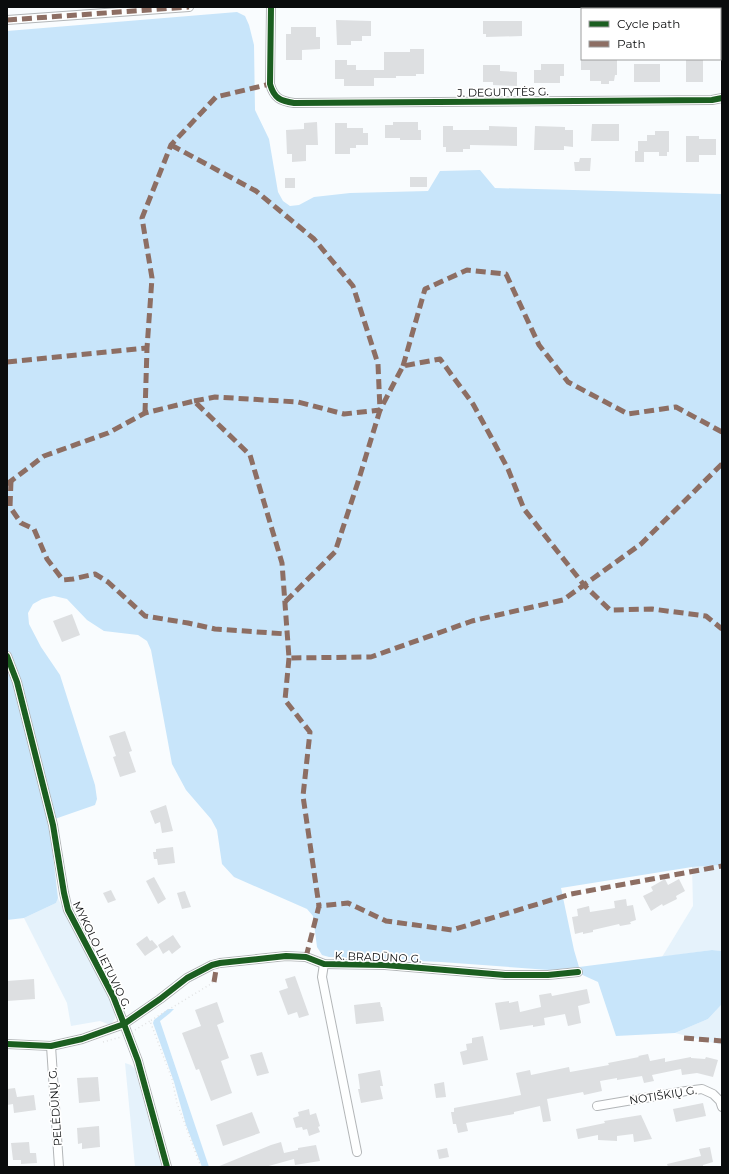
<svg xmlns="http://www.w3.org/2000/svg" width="729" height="1174" font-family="Montserrat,sans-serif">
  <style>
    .green { fill: #e5f2fb }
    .forest { fill: #c8e5fa }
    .building { fill: #dddfe1 }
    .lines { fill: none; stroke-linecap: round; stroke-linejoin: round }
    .minor-casing { stroke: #b3b6b8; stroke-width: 10 }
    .path { stroke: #e1e2e3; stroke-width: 1.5; stroke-dasharray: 1 3; stroke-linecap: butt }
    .minor { stroke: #feffff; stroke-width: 8 }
    .quiet { stroke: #8d6e63; stroke-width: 5; stroke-dasharray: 10 5; stroke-linecap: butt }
    .cycleway-casing { stroke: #fff; stroke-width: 8 }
    .cycleway { stroke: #1b5e20; stroke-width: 6 }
    .labels { text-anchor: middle; stroke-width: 3.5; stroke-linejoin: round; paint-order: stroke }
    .street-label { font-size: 11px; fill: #0a0c0d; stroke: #fff }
  </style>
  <rect width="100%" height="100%" fill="#f9fcfe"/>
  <g class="green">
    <polygon points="722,865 722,951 712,950 662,957 693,906 692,867"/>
    <path d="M58,898C66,915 74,932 83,948C93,965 116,1000 115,1019L110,1025L100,1021L71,1026L67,1003L24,918L56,903Z"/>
    <polygon points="722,1004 722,1045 675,1033 708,1019"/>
    <polygon points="125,1063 131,1065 135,1069 162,1167 135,1167"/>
  </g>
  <g class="forest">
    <polygon points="237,12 245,16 249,25 254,45 255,110 269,139 278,192 283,201 290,206 299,205 314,197 350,193 428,191 440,171 480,170 495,188 722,194 722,865 692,867 561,888 574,950 579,967 712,950 722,951 722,1004 708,1019 675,1033 616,1036 598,982 576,972 441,962 329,957 322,955 317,947 313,916 307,909 234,877 222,864 217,830 211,819 186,790 172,764 151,650 147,641 138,635 104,631 87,620 67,599 54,596 42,599 33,604 28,613 29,624 41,647 60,675 95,785 97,799 95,805 49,821 58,898 56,903 24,918 7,920 7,31"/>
    <polygon points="168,1009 174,1009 170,1013 160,1021 209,1167 202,1167 186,1125 174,1082 153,1023 154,1020"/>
  </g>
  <g class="building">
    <polygon points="336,20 371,21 371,36 362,36 362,41 351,41 351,45 337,45"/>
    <polygon points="483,21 522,21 522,36 486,37 486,34 483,34"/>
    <polygon points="291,27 316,27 316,37 320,37 320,49 302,50 302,60 286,60 286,34 291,34"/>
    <polygon points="410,49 424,49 424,74 416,74 416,76 396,76 396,78 374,78 374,86 344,86 344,79 335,79 335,60 347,60 347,65 356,65 356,70 384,70 384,52 410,52"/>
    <polygon points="581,59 617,59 617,75 615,75 614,81 609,81 609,84 601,84 601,81 590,81 590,70 581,70"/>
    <rect x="686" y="59" width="17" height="23"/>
    <polygon points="541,64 564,64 564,76 560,76 560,83 534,83 534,70 541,70"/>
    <rect x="634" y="64" width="26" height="18"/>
    <polygon points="483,65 500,65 500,71 517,72 517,86 493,85 493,82 483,82"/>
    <polygon points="317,122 318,145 306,145 306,161 292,162 292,154 287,154 286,130 304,129 304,123"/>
    <polygon points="393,122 418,122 418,130 421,130 421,140 400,140 400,138 385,138 385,125 393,125"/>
    <polygon points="335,123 347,123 347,128 363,128 363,133 368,133 368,145 356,145 356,148 350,148 350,154 335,154"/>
    <polygon points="592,124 619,124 619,141 591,141"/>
    <polygon points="443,126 453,126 453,130 489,130 489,126 517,127 517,146 470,145 470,149 463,149 463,152 446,152 446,147 443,147"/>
    <polygon points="535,126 565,127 565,130 573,130 573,147 564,146 564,150 534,150"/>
    <polygon points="655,131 669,131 669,152 667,152 667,156 659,156 659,152 644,152 644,162 635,162 635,151 638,151 638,141 647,141 647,135 655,135"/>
    <polygon points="686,136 699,136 699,139 716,139 716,155 699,155 699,162 686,162"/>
    <polygon points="580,158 591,158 590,171 575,171 574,162 579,162"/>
    <rect x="410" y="177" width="17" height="10"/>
    <rect x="285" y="178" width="10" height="10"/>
    <polygon points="72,614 80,635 62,642 53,621"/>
    <polygon points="125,731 132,751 129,752 136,772 120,777 113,757 116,756 109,736"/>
    <polygon points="166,805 173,831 162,833 160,822 155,824 150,811"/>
    <polygon points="173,847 175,863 158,865 157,859 154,859 153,852 156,852 156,849"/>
    <polygon points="154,877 166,899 158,904 146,881"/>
    <polygon points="665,879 668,885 679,879 685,891 676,896 677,899 663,906 662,904 651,911 643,896 653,891 651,887"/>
    <polygon points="111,890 116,900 108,903 103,893"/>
    <polygon points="185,891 191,907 182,909 177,893"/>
    <polygon points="626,899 627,906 633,905 636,920 630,922 631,924 620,926 619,924 593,930 593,932 583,934 583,932 575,934 572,917 578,916 577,909 589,906 590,912 615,908 614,901"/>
    <polygon points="173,935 181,947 172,954 169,950 163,954 158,945"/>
    <polygon points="147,936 150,941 152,940 158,947 145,956 136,944"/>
    <polygon points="295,976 309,1015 299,1018 297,1012 288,1015 279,991 288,988 285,979"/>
    <polygon points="34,979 35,999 7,1001 7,981"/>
    <polygon points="587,989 590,1003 578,1006 581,1023 568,1026 565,1014 544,1018 545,1025 533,1027 533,1025 500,1030 495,1003 509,1001 509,1003 518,1001 520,1012 541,1007 539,995 551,993 552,996"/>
    <polygon points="217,1002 224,1022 217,1025 229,1058 221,1061 232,1093 211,1101 199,1069 196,1070 182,1033 201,1026 195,1010"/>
    <polygon points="380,1002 381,1007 382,1007 384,1021 356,1024 354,1005"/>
    <polygon points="483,1036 488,1060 463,1065 460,1052 467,1050 466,1044 472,1043 472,1038"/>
    <polygon points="262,1052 269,1073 257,1076 250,1055"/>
    <polygon points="648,1054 650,1061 665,1058 665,1062 691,1057 691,1058 705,1059 706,1057 718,1060 713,1077 697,1073 682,1075 681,1069 652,1075 654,1081 644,1083 642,1076 617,1080 617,1078 600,1081 602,1091 584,1095 583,1092 547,1099 551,1121 543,1122 540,1106 514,1112 514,1114 466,1123 468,1131 458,1133 456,1124 453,1124 451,1112 454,1112 454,1108 521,1095 516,1073 530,1070 531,1075 569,1067 570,1072 609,1065 608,1063 639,1057 638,1056"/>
    <polygon points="380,1070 383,1086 380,1086 383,1099 361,1103 358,1089 360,1089 358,1074"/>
    <polygon points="98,1077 100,1101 79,1103 77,1078"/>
    <polygon points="444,1082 446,1097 436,1098 434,1084"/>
    <polygon points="15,1088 17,1097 34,1095 36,1110 14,1113 13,1104 7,1105 7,1089"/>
    <polygon points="703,1103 706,1116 676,1122 673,1109"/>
    <polygon points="309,1109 310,1115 316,1113 320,1126 318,1127 320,1132 309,1136 307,1129 303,1130 302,1127 296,1128 293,1118 299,1116 298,1112"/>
    <polygon points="252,1112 260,1133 223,1146 216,1125"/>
    <polygon points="641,1115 652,1139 634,1142 633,1134 617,1136 617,1141 598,1140 598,1135 578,1139 576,1129 605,1123 604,1121"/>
    <polygon points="99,1126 100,1147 82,1149 82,1143 78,1144 77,1128"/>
    <polygon points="29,1142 30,1153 36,1153 37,1163 21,1164 21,1160 13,1160 11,1143"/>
    <polygon points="281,1142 284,1153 298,1150 298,1148 316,1145 320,1161 295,1165 294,1159 265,1167 217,1167 271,1145"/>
    <polygon points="710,1147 713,1162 703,1165 703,1167 668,1167 667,1164 701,1156 699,1149"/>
    <polygon points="447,1148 449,1157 439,1159 437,1150"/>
  </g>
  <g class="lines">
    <defs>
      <g id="minor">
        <path d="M271,7L270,84C274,98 280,101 294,103L712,100L722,98"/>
        <polyline points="7,20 189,7"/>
        <polyline points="7,656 17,682 53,825 64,893 68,910 113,996 124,1024 138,1061 167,1167"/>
        <polyline points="324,964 322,977 357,1152"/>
        <polyline points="7,1044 51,1046 82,1039 124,1024 160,999 187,978 212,965 220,963 286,956 306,957 324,964 385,965 505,975 548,975 578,972"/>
        <polyline points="51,1046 59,1167"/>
        <polyline points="597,1106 686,1091 702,1089 713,1094 720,1101 722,1107"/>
      </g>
    </defs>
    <use href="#minor" class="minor-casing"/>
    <g class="path">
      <polyline points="135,1030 150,1021"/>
      <polyline points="103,1042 121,1037"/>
      <polyline points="201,1167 177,1103 172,1079 150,1021 214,982"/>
    </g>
    <use href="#minor" class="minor"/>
    <g class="quiet">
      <polyline points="7,20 189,7"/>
      <polyline points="171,145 256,191 314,239 353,286 378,364 380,410 358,482 335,552 285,602"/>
      <polyline points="7,362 147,348"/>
      <polyline points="403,366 425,289 467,270 506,274 539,345 568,382 628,414 676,407 722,432"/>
      <polyline points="194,401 215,397 298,402 344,414 380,410 403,366 440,359 473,404 490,435 508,469 524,509 584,585 610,610 652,609 706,616 722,629"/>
      <polyline points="145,413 147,348 152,278 142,218 171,145 216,97 270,84"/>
      <polyline points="11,481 10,507 21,523 34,529 47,559 63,580 73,579 95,574 108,582 145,616 188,623 215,629 287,634"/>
      <polyline points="7,484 44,456 108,433 145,413 194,401 250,455 282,563 289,658 371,657 472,621 563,600 641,544 722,464"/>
      <polyline points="289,658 285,700 310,732 303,796 319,906"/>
      <polyline points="306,957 319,906 348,903 386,921 452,930 571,894 722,866"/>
      <polyline points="214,982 217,964"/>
      <polyline points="684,1038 722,1041"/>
    </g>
    <defs>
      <g id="cycleway">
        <path d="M271,7L270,84C274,98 280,101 294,103L712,100L722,98"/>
        <polyline points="7,656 17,682 53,825 64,893 68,910 113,996 124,1024 138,1061 167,1167"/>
        <polyline points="7,1044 51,1046 82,1039 124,1024 160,999 187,978 212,965 220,963 286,956 306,957 324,964 385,965 505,975 548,975 578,972"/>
      </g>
    </defs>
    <use href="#cycleway" class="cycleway-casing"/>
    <use href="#cycleway" class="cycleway"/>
  </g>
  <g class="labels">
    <g class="street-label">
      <text transform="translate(503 92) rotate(-1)" y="4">J. DEGUTYTĖS G.</text>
      <text transform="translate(102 955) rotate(64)" y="4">MYKOLO LIETUVIO G.</text>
      <text transform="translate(378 957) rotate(2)" y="4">K. BRADŪNO G.</text>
      <text transform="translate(663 1095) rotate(-9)" y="4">NOTIŠKIŲ G.</text>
      <text transform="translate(55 1107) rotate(-94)" y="4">PELĖDŪNŲ G.</text>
    </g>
  </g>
  <rect width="729" height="1174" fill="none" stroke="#0a0c0d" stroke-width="16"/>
  <rect x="581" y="8" width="140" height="52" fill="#ffffff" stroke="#9d9e9e"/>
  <rect x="589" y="21" width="20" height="6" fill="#1b5e20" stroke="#9d9e9e"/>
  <text x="617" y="28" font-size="12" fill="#0a0c0d">Cycle path</text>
  <rect x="589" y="41" width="20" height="6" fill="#8d6e63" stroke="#9d9e9e"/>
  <text x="617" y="48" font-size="12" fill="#0a0c0d">Path</text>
</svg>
